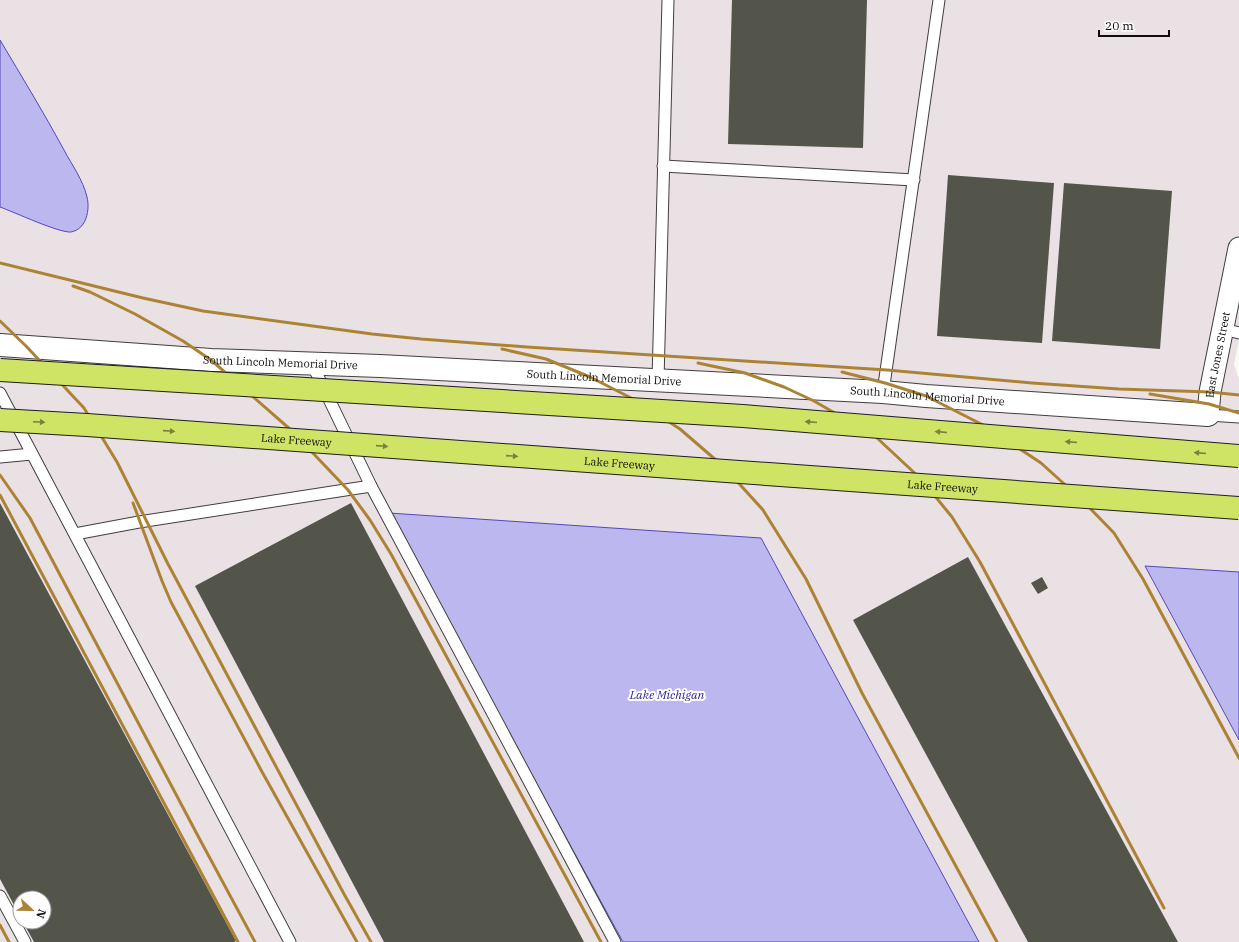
<svg xmlns="http://www.w3.org/2000/svg" width="1239" height="942" font-family="'IBM Plex Serif',serif">
  <style>
    .industrial { fill: #eae1e5; fill-rule: evenodd }
    .water { fill: #bcb8ef; stroke: #5347bd }
    .building { fill: #53544a }
    .lines { fill: none; stroke-linecap: round; stroke-linejoin: round }
    .service-casing { stroke: #3f3f3f; stroke-width: 13 }
    .minor-casing { stroke: #3f3f3f; stroke-width: 23 }
    .tertiary-casing { stroke: #3f3f3f; stroke-width: 24 }
    .service { stroke: #fff; stroke-width: 11 }
    .minor { stroke: #fff; stroke-width: 21 }
    .tertiary { stroke: #fff; stroke-width: 22 }
    .rail { stroke: #ac8335; stroke-width: 3 }
    .motorway-bridge-casing { stroke: #1d1d1d; stroke-width: 24; stroke-linecap: butt }
    .motorway-bridge { stroke: #cfe365; stroke-width: 22 }
    .oneway { fill: #77823d }
    .labels { text-anchor: middle; stroke-width: 4; stroke-linejoin: round; paint-order: stroke }
    .street-label { font-size: 11px; fill: #0c0c0c; stroke: #fff }
    .water-label { font-size: 12px; font-style: italic; fill: #33248f; stroke: #fff }
  </style>
  <rect width="100%" height="100%" fill="#f5fdee"/>
  <path class="industrial" d="M0,0H1239V339L1234,364L1239,380V572L1146,566L1239,740V942H979L761,538L389,514L623,942H0ZM20,898H44V922H20Z"/>
  <g class="water">
    <path d="M0,40C22,77 44,113 64,150C72,165 83,180 87,197C90,209 87,229 71,232C59,233 14,212 0,207Z"/>
    <polygon points="389,513 761,538 979,942 623,942"/>
    <polygon points="1145,566 1239,572 1239,740"/>
  </g>
  <g class="building">
    <polygon points="732,0 867,0 863,148 728,144"/>
    <polygon points="948,175 1054,183 1042,343 937,336"/>
    <polygon points="1064,183 1172,191 1160,349 1052,341"/>
    <polygon points="0,503 236,941 234,942 34,942 23,922 44,922 44,898 20,898 20,916 0,879"/>
    <polygon points="351,503 584,942 384,942 195,586"/>
    <polygon points="968,557 1178,942 1028,942 853,620"/>
    <polygon points="1042,577 1048,588 1038,594 1031,583"/>
  </g>
  <g class="lines">
    <defs>
      <g id="service">
        <polyline points="663,166 914,180"/>
        <polyline points="1223,329 1239,333"/>
        <polyline points="312,364 371,486 615,942"/>
        <polyline points="658,380 668,0"/>
        <polyline points="883,392 939,0"/>
        <polyline points="0,393 290,942"/>
        <polyline points="1208,415 1239,417"/>
        <polyline points="0,457 32,454"/>
        <polyline points="75,534 139,522 371,486"/>
        <polyline points="0,896 25,942"/>
      </g>
      <g id="minor">
        <path id="s1" d="M1208,415L1210,392L1239,248"/>
      </g>
      <g id="tertiary">
        <path id="s2" d="M0,345L211,360L380,366L883,392L926,396L1208,415"/>
      </g>
    </defs>
    <use href="#service" class="service-casing"/>
    <use href="#minor" class="minor-casing"/>
    <use href="#tertiary" class="tertiary-casing"/>
    <use href="#service" class="service"/>
    <use href="#minor" class="minor"/>
    <use href="#tertiary" class="tertiary"/>
    <g class="rail">
      <polyline points="0,263 143,298 203,311 372,334 421,339 527,347 887,370 1032,383 1119,389 1210,392 1239,395"/>
      <polyline points="73,286 90,292 135,314 183,341 211,360 291,430 348,490 370,520 391,554 601,942"/>
      <polyline points="0,321 26,346 84,408 117,462 168,564 344,894 371,942"/>
      <polyline points="502,349 546,359 590,377 637,401 680,429 724,467 763,510 806,579 862,693 997,942"/>
      <polyline points="698,363 745,373 784,387 814,401 876,437 921,479 952,517 980,562 1164,908"/>
      <polyline points="842,372 885,383 926,396 987,427 1041,463 1082,500 1114,533 1143,579 1239,758"/>
      <polyline points="1150,394 1209,404 1239,413"/>
      <polyline points="0,475 30,518 198,836 255,942"/>
      <polyline points="0,495 238,942"/>
      <polyline points="133,503 162,581 171,602 261,770 357,942"/>
      <polyline points="0,925 9,942"/>
    </g>
    <defs>
      <g id="motorway-bridge">
        <polyline points="0,370 743,416 1239,456"/>
        <path id="s3" d="M0,420L87,425L1239,508"/>
      </g>
    </defs>
    <use href="#motorway-bridge" class="motorway-bridge-casing"/>
    <use href="#motorway-bridge" class="motorway-bridge"/>
  </g>
  <defs><path id="oneway-solid" d="M-6-.8H1V-3.2L6.5 0L1 3.2V.8H-6Z"/></defs>
  <g class="oneway">
    <use href="#oneway-solid" transform="translate(39 422) rotate(3)"/>
    <use href="#oneway-solid" transform="translate(811 422) rotate(-175)"/>
    <use href="#oneway-solid" transform="translate(169 431) rotate(4)"/>
    <use href="#oneway-solid" transform="translate(941 432) rotate(-175)"/>
    <use href="#oneway-solid" transform="translate(1071 442) rotate(-175)"/>
    <use href="#oneway-solid" transform="translate(382 446) rotate(4)"/>
    <use href="#oneway-solid" transform="translate(1200 453) rotate(-175)"/>
    <use href="#oneway-solid" transform="translate(512 456) rotate(4)"/>
  </g>
  <g class="labels">
    <g class="street-label">
      <text dy="4" stroke="none"><textPath href="#s1" startOffset="61">East Jones Street</textPath></text>
      <text dy="4" stroke="none"><textPath href="#s2" startOffset="281">South Lincoln Memorial Drive</textPath></text>
      <text dy="4" stroke="none"><textPath href="#s2" startOffset="605">South Lincoln Memorial Drive</textPath></text>
      <text dy="4" stroke="none"><textPath href="#s2" startOffset="929">South Lincoln Memorial Drive</textPath></text>
      <text dy="4" stroke="none"><textPath href="#s3" startOffset="297">Lake Freeway</textPath></text>
      <text dy="4" stroke="none"><textPath href="#s3" startOffset="621">Lake Freeway</textPath></text>
      <text dy="4" stroke="none"><textPath href="#s3" startOffset="945">Lake Freeway</textPath></text>
    </g>
    <g class="water-label">
      <text x="667" y="699">Lake Michigan</text>
    </g>
  </g>
  <g transform="translate(32 910) rotate(112)"><circle r="19" fill="#ffffff" stroke="#9e9e9e"/>
  <path d="M0-3L7 15L0 10L-7 15Z" fill="#ac8335"/>
  <text y="-6" font-size="11" font-weight="bold" text-anchor="middle" fill="#0c0c0c">N</text>
  </g>
  <path d="M1099 30v6h70v-6" fill="none" stroke="#0c0c0c" stroke-width="2"/>
  <text x="1105" y="30" font-size="12" fill="#0c0c0c" stroke="#ffffff" stroke-width="3" paint-order="stroke">20 m</text>
</svg>
